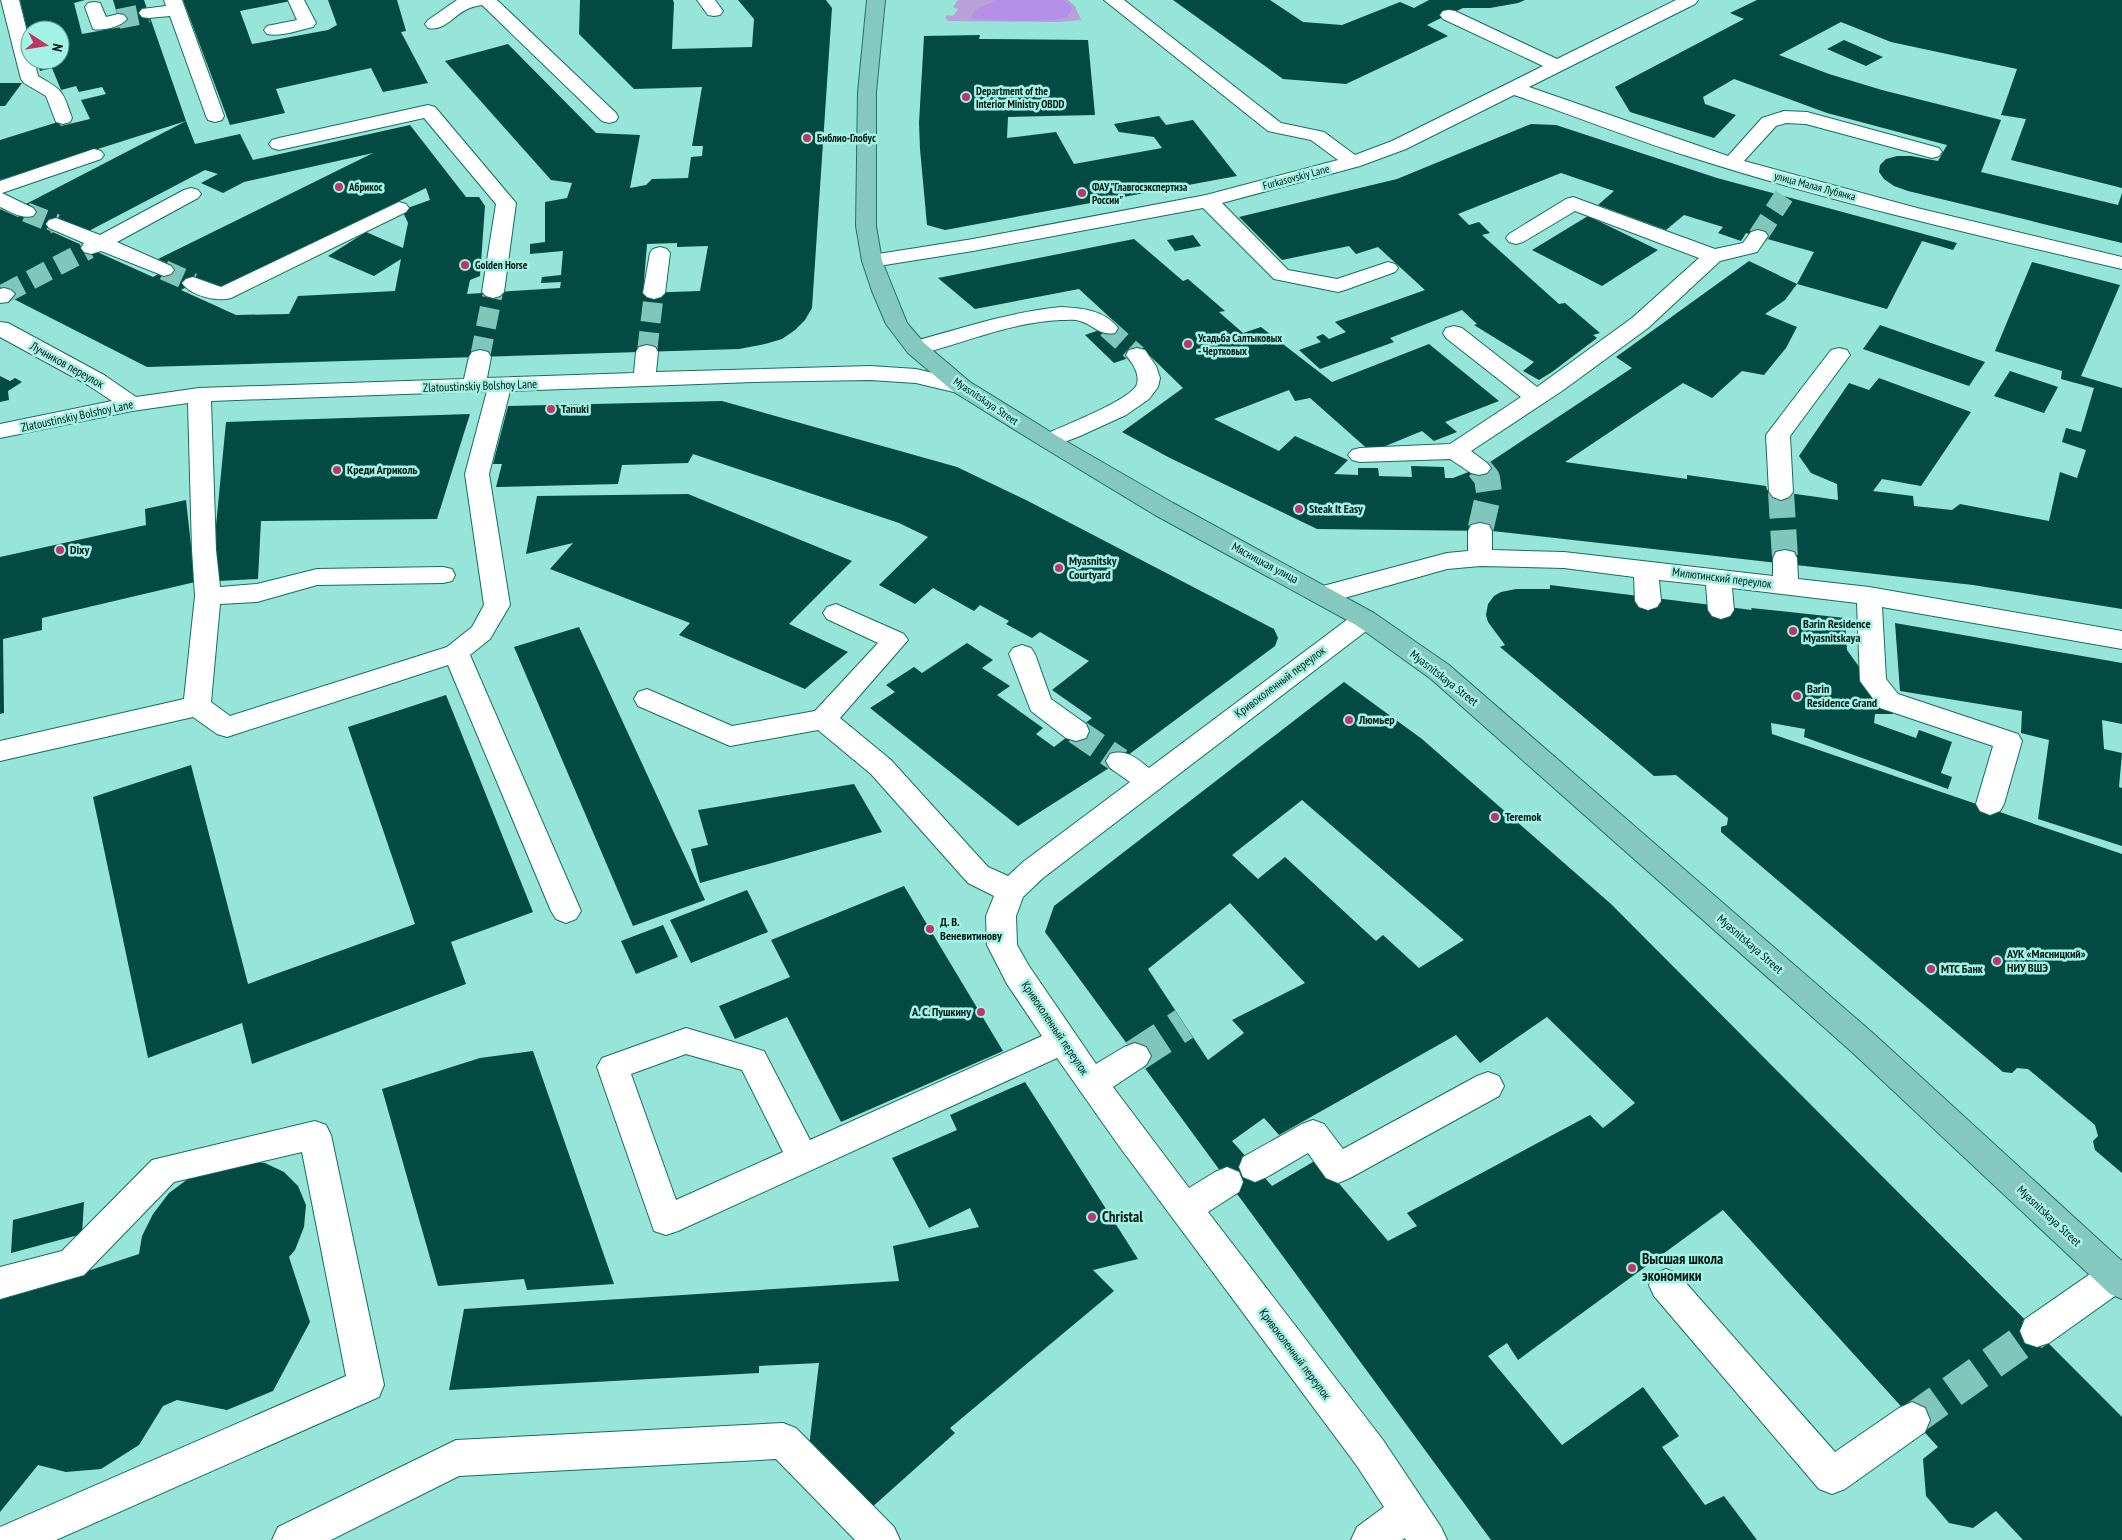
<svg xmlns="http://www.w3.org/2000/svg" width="2122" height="1540" font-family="'PT Sans Narrow',sans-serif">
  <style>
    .green { fill: #b8a1da }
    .forest { fill: #b48ee7 }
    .building { fill: #034a42; fill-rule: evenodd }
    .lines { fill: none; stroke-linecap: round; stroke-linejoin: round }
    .minor-tunnel-far2 { stroke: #80c6bb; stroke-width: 20; stroke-dasharray: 20 10; stroke-linecap: butt }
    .minor-tunnel-far1 { stroke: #80c6bb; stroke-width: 26; stroke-dasharray: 26 12; stroke-linecap: butt }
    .minor-tunnel { stroke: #80c6bb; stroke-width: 33; stroke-dasharray: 33 16; stroke-linecap: butt }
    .minor-casing { stroke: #156d63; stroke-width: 2 }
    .major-casing { stroke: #227268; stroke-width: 2 }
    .minor { fill: #fff; fill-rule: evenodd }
    .major { fill: #85c8bf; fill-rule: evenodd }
    .poi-dot { fill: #c03467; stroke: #a3f2e5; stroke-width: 2 }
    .labels { text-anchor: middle; stroke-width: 5; stroke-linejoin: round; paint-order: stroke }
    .far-poi-label { font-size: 11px; font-weight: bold; fill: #011815; stroke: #a3f2e5; text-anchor: start }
    .far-street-label { font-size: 11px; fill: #011815; stroke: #a3f2e5 }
    .street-label { font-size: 12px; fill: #011815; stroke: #a3f2e5 }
    .poi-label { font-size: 12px; font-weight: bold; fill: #011815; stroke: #a3f2e5; text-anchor: start }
    .near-poi-label { font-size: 15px; font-weight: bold; fill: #011815; stroke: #a3f2e5; text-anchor: start }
  </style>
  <rect width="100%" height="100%" fill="#96e5d8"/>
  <polygon class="green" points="958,0 1068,0 1075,6 1081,20 1059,22 948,21 945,18 947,15 953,16 958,9 953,7"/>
  <polygon class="forest" points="997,0 1063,0 1070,5 1072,9 1067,17 1053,20 1027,21 971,19 975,10"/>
  <g class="building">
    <polygon points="20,0 85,0 74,3 82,34 121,27 113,0 144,0 186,121 0,180 0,140 58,122 61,126 90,119 81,100 106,94 102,87 79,92 76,86 61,90 52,68 40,71 36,60 60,60 60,30 30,30 29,37"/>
    <polygon points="183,0 296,0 240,11 252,44 328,30 337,25 328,0 397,0 406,31 401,32 428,83 383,92 371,68 276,89 285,113 230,125"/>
    <path d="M580,0H673L674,3L672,49L752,47L754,19L738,0H826L832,8L812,308L805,320L795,330L782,339L765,344L739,349L147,367L0,292V209L18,217L32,208L24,205L186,121L195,144L240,134L253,160L410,125L466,197H479L485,206L480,276L470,280L467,294L560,288L561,282L541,283L542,277L561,275L563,251L530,254V244L545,242V202L567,198L572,183L551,180L445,61L508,44L596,133L640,135L630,188L646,185L652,179L688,178L691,157L702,156L703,146H692L702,87L634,89L579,34ZM373,153L158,259L173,266L153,277L46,229L60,221L85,233L205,170L218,174L201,183L223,193L244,182ZM426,188L430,200L402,210L408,223L403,248L366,232L328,256L374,276L401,259L395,291L298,296L289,314L236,315L181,290L201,279L221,288ZM677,243V247L708,246L700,291L643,293L647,244Z"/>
    <polygon points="1173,0 1270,0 1303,22 1342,25 1400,2 1414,8 1429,0 1525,0 1518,3 1490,8 1463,8 1437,20 1427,25 1448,36 1346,84 1283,79"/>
    <polygon points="1757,0 2122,0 2122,188 2011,160 2026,119 2001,115 2017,69 1891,42 1841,22 1779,55 1829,74 1882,90 2001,120 1981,172 2118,205 2122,193 2122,243 1908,191 1894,186 1884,179 1879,172 1880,165 1886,159 1897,156 1911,156 1938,161 1947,145 1827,113 1734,79 1703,97 1705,104 1736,115 1714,138 1630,112 1615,87 1744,19 1730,13"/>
    <polygon points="980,35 979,39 1088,40 1095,115 1008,117 1007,138 1056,132 1074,164 1162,148 1154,137 1119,132 1114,124 1159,116 1166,125 1193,120 1237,176 945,230 927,225 920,149 919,123 924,36"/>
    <polygon points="1844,40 1883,57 1866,66 1827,49"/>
    <polygon points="0,83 22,83 5,106 0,106"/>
    <polygon points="1531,124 1556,125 1717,178 1957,243 1953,250 1922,241 1887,309 1797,284 1814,252 1746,233 1741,241 1718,233 1723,227 1684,215 1666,230 1598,205 1614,191 1561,173 1458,214 1469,225 1479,222 1490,233 1482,235 1559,304 1565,303 1600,333 1593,335 1597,338 1552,372 1539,380 1523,371 1534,362 1474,325 1477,324 1462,310 1390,338 1394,342 1320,369 1299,350 1321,342 1316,337 1323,334 1329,339 1346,332 1335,322 1425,290 1378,247 1356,254 1349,246 1282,260 1239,217 1397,179"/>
    <polygon points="1588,216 1658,250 1602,286 1532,250"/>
    <polygon points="1193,235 1201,246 1175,251 1167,240"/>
    <polygon points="1134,239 1183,281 1188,279 1225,311 1219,312 1243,333 1261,327 1332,382 1429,344 1499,401 1445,422 1457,432 1434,441 1422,431 1371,452 1310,398 1295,401 1289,390 1214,419 1279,451 1295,436 1348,460 1334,474 1358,475 1358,468 1378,468 1379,476 1412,477 1411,466 1444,467 1445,478 1453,478 1484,466 1632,368 1616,357 1749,261 1797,284 1785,300 1765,314 1797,327 1786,348 1764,375 1742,371 1712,398 1683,383 1565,462 1687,479 1687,475 1766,486 1767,490 1838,500 1837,484 1811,473 1799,456 1849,383 1869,390 1879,378 1971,412 1921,486 1882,479 1873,491 1913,496 1914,506 1952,510 1960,504 2049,521 2060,472 2077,478 2086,450 2062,442 2066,428 2081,432 2094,388 2061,379 2062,371 1995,351 2032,262 2120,285 2081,376 2122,388 2122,609 1973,585 1492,531 1317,529 1170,458 1122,432 1183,388 1146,352 1114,363 1085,335 1117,324 1079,289 975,309 938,278"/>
    <polygon points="1880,325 1985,362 1969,386 1863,349"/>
    <polygon points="2010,371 2058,387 2044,413 1994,396"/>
    <polygon points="0,376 10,381 15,378 22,382 8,391 9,400 0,402"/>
    <polygon points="722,401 957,467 1026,500 1274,629 1278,638 1275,646 1120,761 1018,826 870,708 895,692 886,685 914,667 922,673 967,643 993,660 982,668 1010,686 997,695 1043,728 1036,734 1054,747 1092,718 1052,690 1089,661 1040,632 1032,638 1006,624 1009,621 980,605 974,611 933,588 915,604 879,585 928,537 899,523 693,454 688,463 622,465 618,484 496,487 502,464 493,464 508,406"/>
    <polygon points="470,414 437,519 261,521 258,579 218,581 215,536 226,422"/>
    <polygon points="688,494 852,561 789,624 848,652 805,689 679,635 690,623 550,569 573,543 526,554 537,496"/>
    <polygon points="186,500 195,582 42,618 42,630 3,639 4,713 0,714 0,557 146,525 145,509"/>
    <polygon points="1550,585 1752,610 1751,608 1845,618 1847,650 1893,714 1875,714 1874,723 1916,738 1919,730 1952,742 1941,773 1952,777 1948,789 1804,737 1805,729 1771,723 1772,734 2122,854 2122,1173 2095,1150 2093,1141 2098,1136 2095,1125 2028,1069 2017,1068 2012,1073 2003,1072 1721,832 1721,827 1727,825 1728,818 1676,775 1654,776 1500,647 1505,645 1488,622 1486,615 1488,604 1494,596 1501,592 1516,589 1550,589"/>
    <polygon points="1895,623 2122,663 2122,724 2102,720 2104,749 2122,753 2119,787 2122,788 2122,846 2038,819 2049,740 2021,733 2022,711 1900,691"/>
    <polygon points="579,627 705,900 633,926 514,647"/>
    <path d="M1344,682L1422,739L1611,904L2122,1417V1540H2023L1996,1511L1973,1528L1949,1523L1926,1496L1923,1459L1938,1447L1723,1210L1518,1360L1507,1343L1488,1356L1562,1445L1643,1387L1679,1436L1662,1447L1705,1505L1724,1496L1757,1540H1491L1045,932L1054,906ZM1302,800L1464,940L1419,968L1383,935L1376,941L1285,857L1258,879L1232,855ZM1230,903L1305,983L1232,1020L1244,1033L1208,1060L1148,969ZM1547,1017L1635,1103L1603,1128L1590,1115L1407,1213L1417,1226L1388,1241L1318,1159L1272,1186L1232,1141L1264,1118L1279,1135L1456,1035L1480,1063Z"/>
    <polygon points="446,695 533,912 451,942 466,984 252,1064 242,1023 148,1058 93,797 191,765 248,984 415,924 348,727"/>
    <polygon points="854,784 882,832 700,883 691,849 708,845 698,810"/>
    <polygon points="904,886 1003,1051 841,1122 787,1017 735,1039 719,1006 790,977 771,940"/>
    <polygon points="747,890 768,932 691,963 670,920"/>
    <polygon points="663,925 678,957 636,974 621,941"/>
    <polygon points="533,1051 614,1284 527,1290 524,1279 438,1286 382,1089 480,1058"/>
    <polygon points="1025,1082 1138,1259 1093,1270 1114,1291 950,1428 955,1433 870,1509 809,1447 819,1363 759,1366 759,1373 449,1390 464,1309 899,1281 893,1246 979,1227 970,1208 929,1228 892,1158 957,1130 950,1115"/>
    <polygon points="241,1161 265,1163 284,1172 298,1186 306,1205 304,1227 295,1250 289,1257 310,1322 273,1391 227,1410 177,1400 163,1406 139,1445 101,1469 66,1472 38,1465 0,1512 0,1300 139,1254 142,1236 153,1214 169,1193 192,1176"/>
    <polygon points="84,1202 82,1234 11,1253 13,1220"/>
  </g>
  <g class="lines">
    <g class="minor-tunnel-far2">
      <polyline points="118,19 148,13"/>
      <polyline points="26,212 56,224"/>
      <polyline points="1758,236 1784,196"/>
      <polyline points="164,270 193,283"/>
      <polyline points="4,294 89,249"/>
      <polyline points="1107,328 1137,355"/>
      <polyline points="647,352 654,293"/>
      <polyline points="480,357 493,292"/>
    </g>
    <g class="minor-tunnel-far1">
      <polyline points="1479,468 1487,478 1489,492 1480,531"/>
      <polyline points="1781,492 1785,558"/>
      <polyline points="1076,731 1120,761"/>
    </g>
    <g class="minor-tunnel">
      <polyline points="1135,1056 1184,1024"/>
      <polyline points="1912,1420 2037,1331"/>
    </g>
    <defs>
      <g id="minor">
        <path d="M1,0H19L30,44V60H34L38,76C64,91 62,90 72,118L70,122L63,124L56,122L46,96L24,83L21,79Z"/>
        <polygon points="164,0 182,0 224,116 222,120 215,122 208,120 206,116 170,16 148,18 142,17 139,13 142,9 166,6"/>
        <path d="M288,0H304L316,23L313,27C299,30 281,37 267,34L264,30L267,26L297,20Z"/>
        <path d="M457,0H497L616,113L618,117L616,121L609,123L602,121L482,5C478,6 474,6 470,8C455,13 445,32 428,28L425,24L428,20Z"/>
        <polygon points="697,0 715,0 723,11 720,15 714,16 708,15"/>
        <path d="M1104,0H1124L1281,123L1324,132L1355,155L1392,141L1543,66L1443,19L1440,15L1443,11L1449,10L1455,11L1557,59L1676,0H1698L1695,4L1529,87L1728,156L1762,118L1784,111L1807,112L1939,148L1942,152L1939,156L1932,158L1806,124L1786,123L1776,126L1744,161L1917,208L2122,257V269C1981,236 1839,204 1700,160C1637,141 1576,116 1514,95L1406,149L1360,166L1222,203L1288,270L1337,279L1388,262L1395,264L1398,268L1395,272L1345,290L1338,292L1274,279L1203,208L973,251L872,267L865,265L862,261L865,257L872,255L973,239L1206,195L1338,160L1311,140L1268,131Z"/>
        <path d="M94,2L100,3L106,17L118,14L124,15L127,19C121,27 102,31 93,29L85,7L88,3Z"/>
        <polygon points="428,105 435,107 516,203 504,292 500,296 493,298 486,296 482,292 496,204 424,118 279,150 272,148 269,144 272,140 279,138"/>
        <path d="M94,149L101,151L104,155L101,159L2,193L33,208L36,212L33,216C21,219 11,212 0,207V181Z"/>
        <polygon points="191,188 198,190 201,194 198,198 117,242 171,266 174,270 171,274 164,276 101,251 91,254 84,252 81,248 84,243 49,228 46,224 49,220 56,218 100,235 184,190"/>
        <polygon points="1573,197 1715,249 1743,243 1751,232 1758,230 1765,232 1768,236 1757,252 1720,261 1648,328 1562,391 1471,451 1487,463 1491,468 1487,473 1479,475 1471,473 1450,459 1360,462 1352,460 1348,455 1352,450 1360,448 1450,444 1521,397 1446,338 1443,333 1446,328 1454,326 1462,328 1537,387 1632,318 1699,258 1575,211 1523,242 1516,244 1509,242 1506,238 1509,234 1566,199"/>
        <path d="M399,202L406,204L409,208L406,212L231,298C217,302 191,296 182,283L186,279L193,277L221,287Z"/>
        <polygon points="660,247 667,249 670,253 665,293 661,297 654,299 647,297 643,293 650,253 653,249"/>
        <polygon points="4,288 11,290 15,294 8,302 0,303 0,289"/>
        <path d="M1061,307C1081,308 1105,310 1118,328L1115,333C1099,336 1094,325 1080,321C1075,319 1067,320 1061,320C1011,322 964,343 916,355L908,353L905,348L908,343C959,329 1009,312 1061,307Z"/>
        <path d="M0,322L8,323L104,375L136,397L199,388L464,379L469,357L472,352L480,350L488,352L491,357L487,378L634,373L636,352L639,347L647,345L655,347L658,352L656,372L870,366L916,369L970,382L973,387L970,392L962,394L916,383L870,380L753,382L510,391L489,474L510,605L490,639L470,655L581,911L576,919L566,923L556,919L551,911L448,665L227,737L217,734L193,717L0,761V741L184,699L195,596L192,550L188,403L132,411L0,438V424L112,401L88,385L0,337ZM487,391L465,474L484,605L472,627L447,647L230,716L211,702L220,604L257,602L317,585L443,583L452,581L455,575L452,569L443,567L317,569L257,584L220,587L216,550L211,401Z"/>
        <path d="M1137,348L1145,350L1156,366L1160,378L1158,387L1149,399L1126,415L1080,436L1049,448L1041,446L1037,441L1041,436C1058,428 1132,400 1137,384C1140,373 1132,363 1126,355L1129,350Z"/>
        <polygon points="1839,348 1847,350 1850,355 1790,436 1793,492 1789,497 1781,500 1773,497 1769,492 1766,435 1831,350"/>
        <polygon points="1480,523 1489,525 1492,531 1492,550 1564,552 1773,576 1773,558 1776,552 1785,550 1794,552 1797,558 1798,579 1869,587 2122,631 2122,649 1882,607 1886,679 1898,694 2018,734 2022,741 2004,804 2000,811 1990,815 1980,811 1976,804 1993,746 1880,708 1860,681 1857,603 1732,588 1734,610 1730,616 1721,619 1712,616 1708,610 1706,585 1659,580 1661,601 1657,607 1648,610 1639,607 1635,601 1634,577 1564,568 1480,566 1447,569 1323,604 1314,601 1310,595 1314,589 1323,586 1447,553 1468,551 1468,531 1471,525"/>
        <path d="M836,604L904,634L908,640L840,718L891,760L988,867L1008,876L1023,862L1130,782L1110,768L1106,761L1110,754C1127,749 1136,758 1149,768L1356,613L1365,610L1374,613L1378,619L1374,625L1043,878L1023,897L1016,916L1017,945L1029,966L1096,1064L1124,1047L1135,1043L1146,1047L1151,1056L1146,1065L1113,1087L1189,1188L1215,1172L1227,1167L1239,1172L1243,1182L1239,1192L1208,1212L1383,1440L1441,1527L1447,1540H1406L1405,1538L1402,1540H1351L1357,1527L1384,1507L1357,1466L1119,1146L1057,1058L678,1231L666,1235L654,1231L597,1067L602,1058L686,1028L764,1051L810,1140L1042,1036L1007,984L987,945L986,916L994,896L968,883L871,774L818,730L730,746L638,706L634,699L638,692L647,689L732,726L815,711L878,643L827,619L823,613L827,607ZM686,1054L742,1070L783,1152L676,1200L631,1074Z"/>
        <polygon points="1022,645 1031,648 1035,654 1051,699 1086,724 1089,731 1086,738 1076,741 1066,738 1031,711 1009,654 1013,648"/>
        <polygon points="1488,1072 1499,1076 1504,1086 1499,1096 1350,1178 1338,1183 1326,1178 1308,1153 1267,1177 1255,1182 1243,1177 1239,1167 1243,1157 1302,1124 1313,1120 1324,1124 1343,1149 1477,1076"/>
        <polygon points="315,1121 326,1125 331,1135 384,1385 379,1397 56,1540 0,1540 0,1527 346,1376 302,1152 174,1182 84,1275 0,1299 0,1267 62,1251 152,1160"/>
        <polygon points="2115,1260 2122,1263 2122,1291 2049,1343 2037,1347 2025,1343 2020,1331 2025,1319 2103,1265"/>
        <polygon points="1666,1269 1678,1274 1835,1452 1899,1408 1912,1402 1925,1408 1930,1420 1925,1432 1845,1489 1832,1494 1819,1489 1654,1296 1649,1285 1654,1274"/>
        <polygon points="783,1423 796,1428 894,1527 900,1540 855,1540 776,1459 459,1476 331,1540 272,1540 278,1527 456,1440"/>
      </g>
      <polygon id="major" points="867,0 885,0 876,92 876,226 882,261 894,291 907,323 924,343 970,382 1057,436 1173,503 1374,613 1449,665 1875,1035 2122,1261 2122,1299 2110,1294 1853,1053 1431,679 1356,625 1155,515 1041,446 954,392 908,353 886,324 872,291 862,261 856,226 858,92"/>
    </defs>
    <use href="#minor" class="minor-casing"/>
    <use href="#major" class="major-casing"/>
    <use href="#minor" class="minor"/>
    <use href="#major" class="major"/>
  </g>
  <g class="poi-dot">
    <circle cx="966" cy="97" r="5"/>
    <circle cx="807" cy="138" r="5"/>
    <circle cx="339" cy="187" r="5"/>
    <circle cx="1082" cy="193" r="5"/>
    <circle cx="465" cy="265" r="5"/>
    <circle cx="1188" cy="344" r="5"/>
    <circle cx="551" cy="409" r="5"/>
    <circle cx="337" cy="470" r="5"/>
    <circle cx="1299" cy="509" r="5"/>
    <circle cx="60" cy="550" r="5"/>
    <circle cx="1059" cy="568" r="5"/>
    <circle cx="1793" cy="631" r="5"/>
    <circle cx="1797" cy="696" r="5"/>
    <circle cx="1349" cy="720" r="5"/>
    <circle cx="1495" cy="817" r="5"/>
    <circle cx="930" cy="929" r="5"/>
    <circle cx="1997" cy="961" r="5"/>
    <circle cx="1931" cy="969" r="5"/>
    <circle cx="981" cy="1012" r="5"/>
    <circle cx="1092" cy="1217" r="5"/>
    <circle cx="1632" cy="1268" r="5"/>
  </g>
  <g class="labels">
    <g class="far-poi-label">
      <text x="976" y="95">Department of the<tspan x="976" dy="13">Interior Ministry OBDD</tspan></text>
      <text x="817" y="142">Библио-Глобус</text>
      <text x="349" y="191">Абрикос</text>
      <text x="1092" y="191">ФАУ "Главгосэкспертиза<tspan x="1092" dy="13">России"</tspan></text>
      <text x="475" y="269">Golden Horse</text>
      <text x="1198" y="342">Усадьба Салтыковых<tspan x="1198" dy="13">- Чертковых</tspan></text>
    </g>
    <g class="far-street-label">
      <text transform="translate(1296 177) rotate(-15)" y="4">Furkasovskiy Lane</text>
      <text transform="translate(1815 186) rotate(15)" y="4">улица Малая Лубянка</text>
      <text transform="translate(986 401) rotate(34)" y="4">Myasnitskaya Street</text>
    </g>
    <g class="street-label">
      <text transform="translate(67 365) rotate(29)" y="4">Лучников переулок</text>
      <text transform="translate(480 386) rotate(-2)" y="4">Zlatoustinskiy Bolshoy Lane</text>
      <text transform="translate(77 416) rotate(-12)" y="4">Zlatoustinskiy Bolshoy Lane</text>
      <text transform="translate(1265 563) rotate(28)" y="4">Мясницкая улица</text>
      <text transform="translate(1722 578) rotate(7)" y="4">Милютинский переулок</text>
      <text transform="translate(1444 678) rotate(38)" y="4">Myasnitskaya Street</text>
      <text transform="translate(1280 682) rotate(-37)" y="4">Кривоколенный переулок</text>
      <text transform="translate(1750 944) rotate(41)" y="4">Myasnitskaya Street</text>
      <text transform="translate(1055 1028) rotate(56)" y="4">Кривоколенный переулок</text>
      <text transform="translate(2049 1216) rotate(43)" y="4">Myasnitskaya Street</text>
      <text transform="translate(1295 1354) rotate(53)" y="4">Кривоколенный переулок</text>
    </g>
    <g class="poi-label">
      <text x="561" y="413">Tanuki</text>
      <text x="347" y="474">Креди Агриколь</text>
      <text x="1309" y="513">Steak It Easy</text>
      <text x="70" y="554">Dixy</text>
      <text x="1069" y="565">Myasnitsky<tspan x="1069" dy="14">Courtyard</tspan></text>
      <text x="1803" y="628">Barin Residence<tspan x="1803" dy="14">Myasnitskaya</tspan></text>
      <text x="1807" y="693">Barin<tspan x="1807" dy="14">Residence Grand</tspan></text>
      <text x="1359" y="724">Люмьер</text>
      <text x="1505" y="821">Teremok</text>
      <text x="940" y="926">Д. В.<tspan x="940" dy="14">Веневитинову</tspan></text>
      <text x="2007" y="958">АУК «Мясницкий»<tspan x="2007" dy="14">НИУ ВШЭ</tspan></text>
      <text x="1941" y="973">МТС Банк</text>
      <text x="971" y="1016" text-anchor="end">А. С. Пушкину</text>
    </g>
    <g class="near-poi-label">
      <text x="1102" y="1222">Christal</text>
      <text x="1642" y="1264">Высшая школа<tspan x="1642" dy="17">экономики</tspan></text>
    </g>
  </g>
  <g transform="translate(45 45) rotate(102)"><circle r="24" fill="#a3f2e5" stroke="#629b92"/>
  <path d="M0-4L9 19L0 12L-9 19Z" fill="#c03467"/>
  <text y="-8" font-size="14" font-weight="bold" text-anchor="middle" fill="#011815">N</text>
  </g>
</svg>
